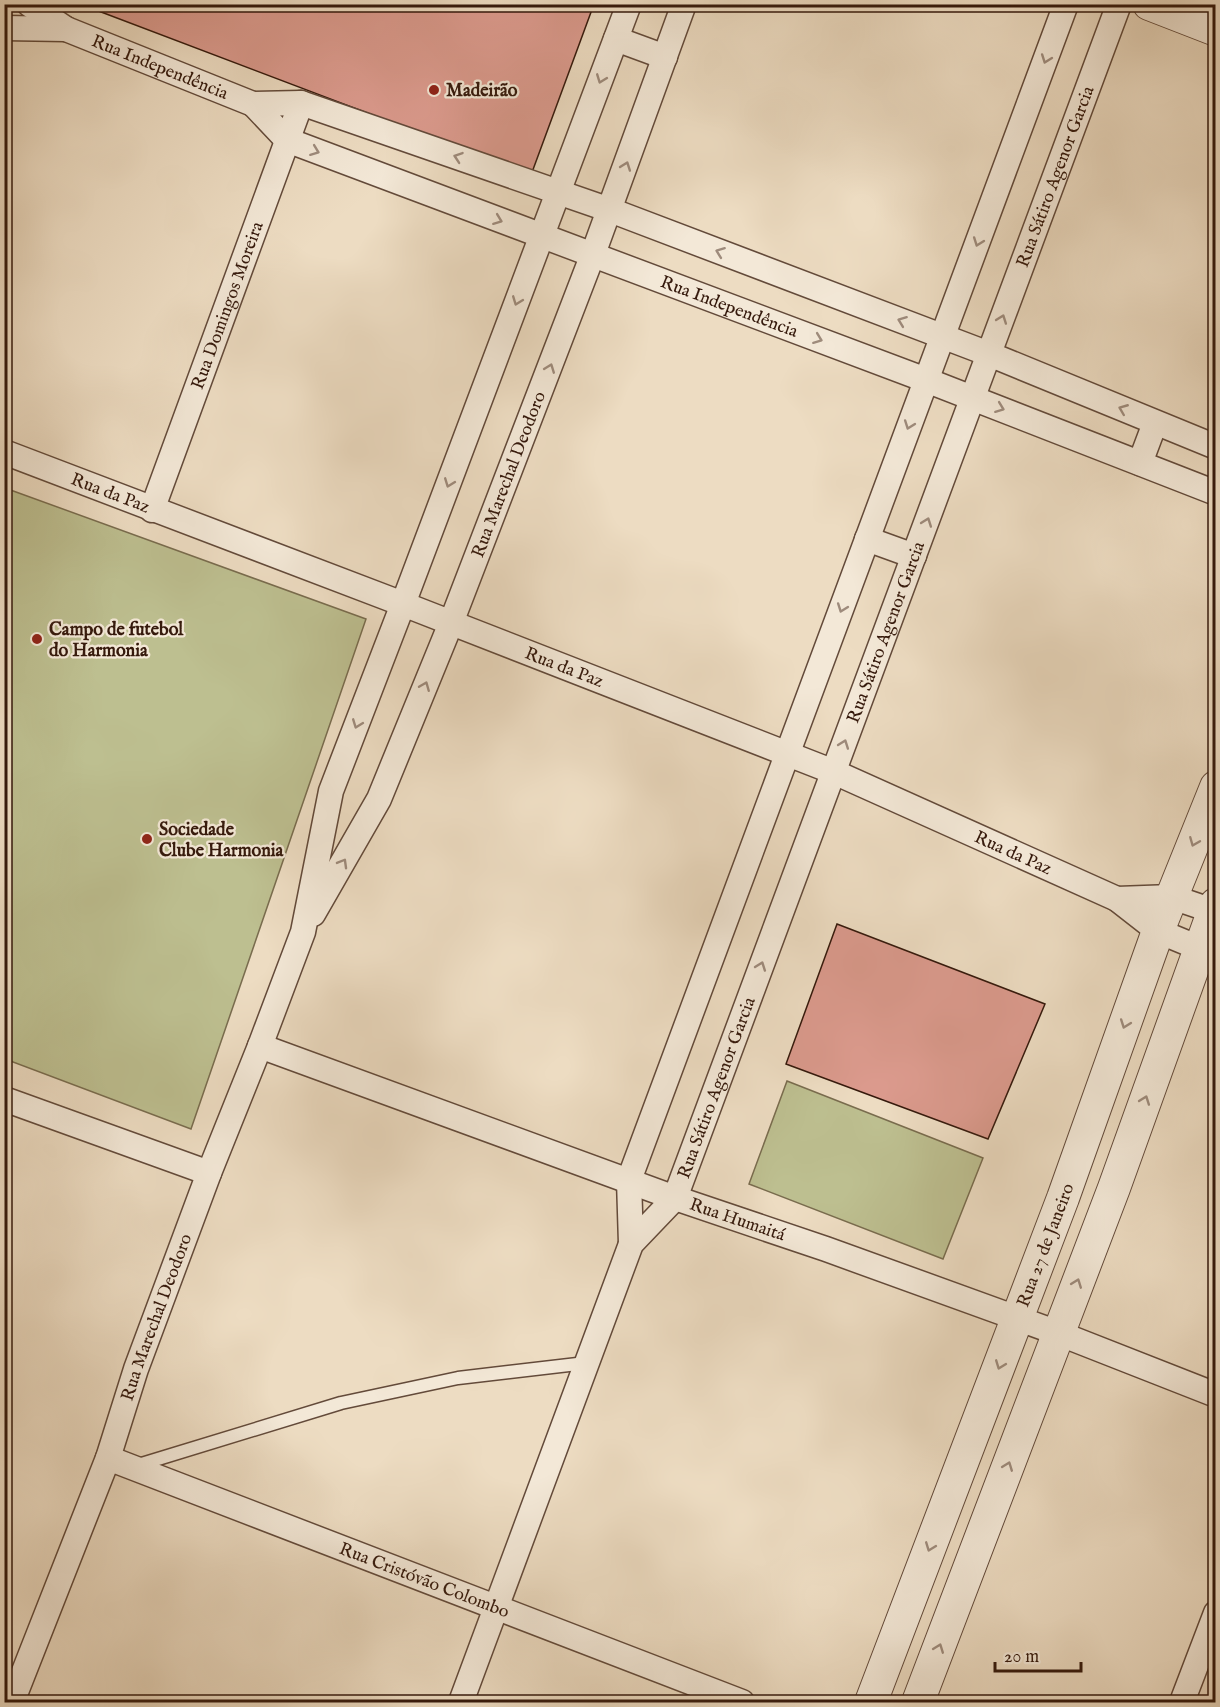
<svg xmlns="http://www.w3.org/2000/svg" width="1220" height="1707" font-family="'IM FELL English',serif">
  <style>
    .green { fill: #bdbf90; stroke: #796c4e; stroke-width: 1.5 }
    .building { fill: #db9a8d; stroke: #35190c; stroke-width: 1.5 }
    .lines { fill: none; stroke-linecap: round; stroke-linejoin: round }
    .service-casing { stroke: #634a3a; stroke-width: 15 }
    .minor-casing { stroke: #634a3a; stroke-width: 27 }
    .tertiary-casing { stroke: #634a3a; stroke-width: 34 }
    .service { stroke: #f3e8d7; stroke-width: 12 }
    .minor { stroke: #f3e8d7; stroke-width: 24 }
    .tertiary { stroke: #f3e8d7; stroke-width: 32 }
    .oneway { stroke: #9e8b7c }
    .poi-dot { fill: #8f2418; stroke: #f3e8d7; stroke-width: 2 }
    .labels { text-anchor: middle; stroke-width: 4.5; stroke-linejoin: round; paint-order: stroke }
    .street-label { font-size: 18px; fill: #35190c; stroke: #f3e8d7 }
    .poi-label { font-size: 18px; font-weight: bold; fill: #35190c; stroke: #f3e8d7; text-anchor: start }
  </style>
  <rect width="100%" height="100%" fill="#eddcc2"/>
  <filter id="stains"><feTurbulence type="fractalNoise" baseFrequency=".00333" numOctaves="4"/><feColorMatrix values="0 0 0 0 .2 0 0 0 0 .09 0 0 0 0 .02 0 0 0 .5 -.17"/></filter>
  <radialGradient id="worn" r=".72"><stop offset=".6" stop-color="#630" stop-opacity="0"/><stop offset="1" stop-color="#630" stop-opacity=".3"/></radialGradient>
  <g class="green">
    <polygon points="5,488 366,619 191,1129 5,1059"/>
    <polygon points="787,1081 983,1158 943,1259 749,1184"/>
  </g>
  <g class="building">
    <polygon points="80,4 594,4 531,175"/>
    <polygon points="837,924 1045,1004 988,1139 786,1064"/>
  </g>
  <g class="lines">
    <defs>
      <polyline id="service" points="135,1466 341,1403 458,1378 586,1363"/>
      <g id="minor">
        <path id="s1" d="M29,4L66,29L253,104L301,103L610,210L989,354L1216,447"/>
        <polyline points="4,28 66,29"/>
        <polyline points="616,39 665,57"/>
        <path id="s2" d="M253,104L287,140L926,380L1216,493"/>
        <path id="s3" d="M4,452L403,604L834,772L1117,899L1158,931L1216,955"/>
        <polyline points="1140,463 1155,423"/>
        <path id="s4" d="M152,510L301,103"/>
        <polyline points="867,539 914,556"/>
        <polyline points="1117,899 1172,897 1216,912"/>
        <path id="s5" d="M313,914L379,799L451,623L593,254L684,4"/>
        <path id="s6" d="M260,1046L675,1198L826,1249L1058,1333L1216,1395"/>
        <polyline points="4,1099 209,1173"/>
        <polyline points="631,1244 629,1180 1066,4"/>
        <path id="s7" d="M108,1458L742,1702"/>
        <path id="s8" d="M12,1702L108,1458L136,1369L209,1173L260,1046L303,932L331,791L403,604L629,4"/>
        <path id="s9" d="M461,1702L631,1244L675,1198L1119,4"/>
        <polyline points="1182,1702 1216,1613"/>
      </g>
      <g id="tertiary">
        <polyline points="1149,4 1216,30"/>
        <path id="s10" d="M871,1702L1063,1198L1158,931L1216,787"/>
        <polyline points="918,1702 1114,1188 1216,904"/>
      </g>
    </defs>
    <use href="#service" class="service-casing"/>
    <use href="#minor" class="minor-casing"/>
    <use href="#tertiary" class="tertiary-casing"/>
    <use href="#service" class="service"/>
    <use href="#minor" class="minor"/>
    <use href="#tertiary" class="tertiary"/>
  </g>
  <defs><path id="oneway-chevron" d="M-2-3.5L2.5 0L-2 3.5" fill="none" stroke-width="1.6" stroke-linecap="round" stroke-linejoin="round" transform="scale(1.5)"/></defs>
  <g class="oneway">
    <use href="#oneway-chevron" transform="translate(1046 59) rotate(110)"/>
    <use href="#oneway-chevron" transform="translate(601 79) rotate(111)"/>
    <use href="#oneway-chevron" transform="translate(315 151) rotate(21)"/>
    <use href="#oneway-chevron" transform="translate(458 157) rotate(-161)"/>
    <use href="#oneway-chevron" transform="translate(626 166) rotate(-70)"/>
    <use href="#oneway-chevron" transform="translate(498 220) rotate(21)"/>
    <use href="#oneway-chevron" transform="translate(978 242) rotate(110)"/>
    <use href="#oneway-chevron" transform="translate(720 252) rotate(-159)"/>
    <use href="#oneway-chevron" transform="translate(517 301) rotate(111)"/>
    <use href="#oneway-chevron" transform="translate(1002 319) rotate(-70)"/>
    <use href="#oneway-chevron" transform="translate(902 321) rotate(-159)"/>
    <use href="#oneway-chevron" transform="translate(818 339) rotate(21)"/>
    <use href="#oneway-chevron" transform="translate(550 368) rotate(-69)"/>
    <use href="#oneway-chevron" transform="translate(1000 408) rotate(21)"/>
    <use href="#oneway-chevron" transform="translate(1123 409) rotate(-158)"/>
    <use href="#oneway-chevron" transform="translate(909 425) rotate(110)"/>
    <use href="#oneway-chevron" transform="translate(449 483) rotate(111)"/>
    <use href="#oneway-chevron" transform="translate(927 522) rotate(-70)"/>
    <use href="#oneway-chevron" transform="translate(842 608) rotate(110)"/>
    <use href="#oneway-chevron" transform="translate(425 686) rotate(-68)"/>
    <use href="#oneway-chevron" transform="translate(357 724) rotate(111)"/>
    <use href="#oneway-chevron" transform="translate(844 744) rotate(-70)"/>
    <use href="#oneway-chevron" transform="translate(1194 842) rotate(112)"/>
    <use href="#oneway-chevron" transform="translate(343 863) rotate(-60)"/>
    <use href="#oneway-chevron" transform="translate(761 966) rotate(-70)"/>
    <use href="#oneway-chevron" transform="translate(1125 1024) rotate(110)"/>
    <use href="#oneway-chevron" transform="translate(1145 1100) rotate(-70)"/>
    <use href="#oneway-chevron" transform="translate(1077 1283) rotate(-69)"/>
    <use href="#oneway-chevron" transform="translate(1000 1365) rotate(111)"/>
    <use href="#oneway-chevron" transform="translate(1008 1466) rotate(-69)"/>
    <use href="#oneway-chevron" transform="translate(930 1547) rotate(111)"/>
    <use href="#oneway-chevron" transform="translate(939 1648) rotate(-69)"/>
  </g>
  <g class="poi-dot">
    <circle cx="434" cy="90" r="6"/>
    <circle cx="37" cy="639" r="6"/>
    <circle cx="147" cy="839" r="6"/>
  </g>
  <g class="labels">
    <g class="street-label">
      <text dy="6" stroke="none"><textPath href="#s1" startOffset="146">Rua Independência</textPath></text>
      <text dy="6" stroke="none"><textPath href="#s9" startOffset="1642">Rua Sátiro Agenor Garcia</textPath></text>
      <text dy="6" stroke="none"><textPath href="#s2" startOffset="522">Rua Independência</textPath></text>
      <text dy="6" stroke="none"><textPath href="#s4" startOffset="218">Rua Domingos Moreira</textPath></text>
      <text dy="6" stroke="none"><textPath href="#s5" startOffset="482">Rua Marechal Deodoro</textPath></text>
      <text dy="6" stroke="none"><textPath href="#s3" startOffset="114">Rua da Paz</textPath></text>
      <text dy="6" stroke="none"><textPath href="#s9" startOffset="1156">Rua Sátiro Agenor Garcia</textPath></text>
      <text dy="6" stroke="none"><textPath href="#s3" startOffset="600">Rua da Paz</textPath></text>
      <text dy="6" stroke="none"><textPath href="#s3" startOffset="1086">Rua da Paz</textPath></text>
      <text dy="6" stroke="none"><textPath href="#s9" startOffset="670">Rua Sátiro Agenor Garcia</textPath></text>
      <text dy="6" stroke="none"><textPath href="#s6" startOffset="508">Rua Humaitá</textPath></text>
      <text dy="6" stroke="none"><textPath href="#s10" startOffset="489">Rua 27 de Janeiro</textPath></text>
      <text dy="6" stroke="none"><textPath href="#s8" startOffset="411">Rua Marechal Deodoro</textPath></text>
      <text dy="6" stroke="none"><textPath href="#s7" startOffset="339">Rua Cristóvão Colombo</textPath></text>
    </g>
    <g class="poi-label">
      <text x="446" y="96">Madeirão</text>
      <text x="49" y="635">Campo de futebol<tspan x="49" dy="21">do Harmonia</tspan></text>
      <text x="159" y="835">Sociedade<tspan x="159" dy="21">Clube Harmonia</tspan></text>
    </g>
  </g>
  <rect width="1220" height="1707" fill="none" stroke="#eddcc2" stroke-width="24"/>
  <rect x="6" y="6" width="1208" height="1695" fill="none" stroke="#35190c" stroke-width="3"/>
  <rect x="12" y="12" width="1196" height="1683" fill="none" stroke="#35190c" stroke-width="1.5"/>
  <path d="M995 1662v9h86v-9" fill="none" stroke="#35190c" stroke-width="3"/>
  <text x="1004" y="1662" font-size="18" fill="#35190c" stroke="#f3e8d7" stroke-width="4.5" paint-order="stroke">20 m</text>
  <rect width="100%" height="100%" filter="url(#stains)"/>
  <rect width="100%" height="100%" fill="url(#worn)"/>
</svg>
